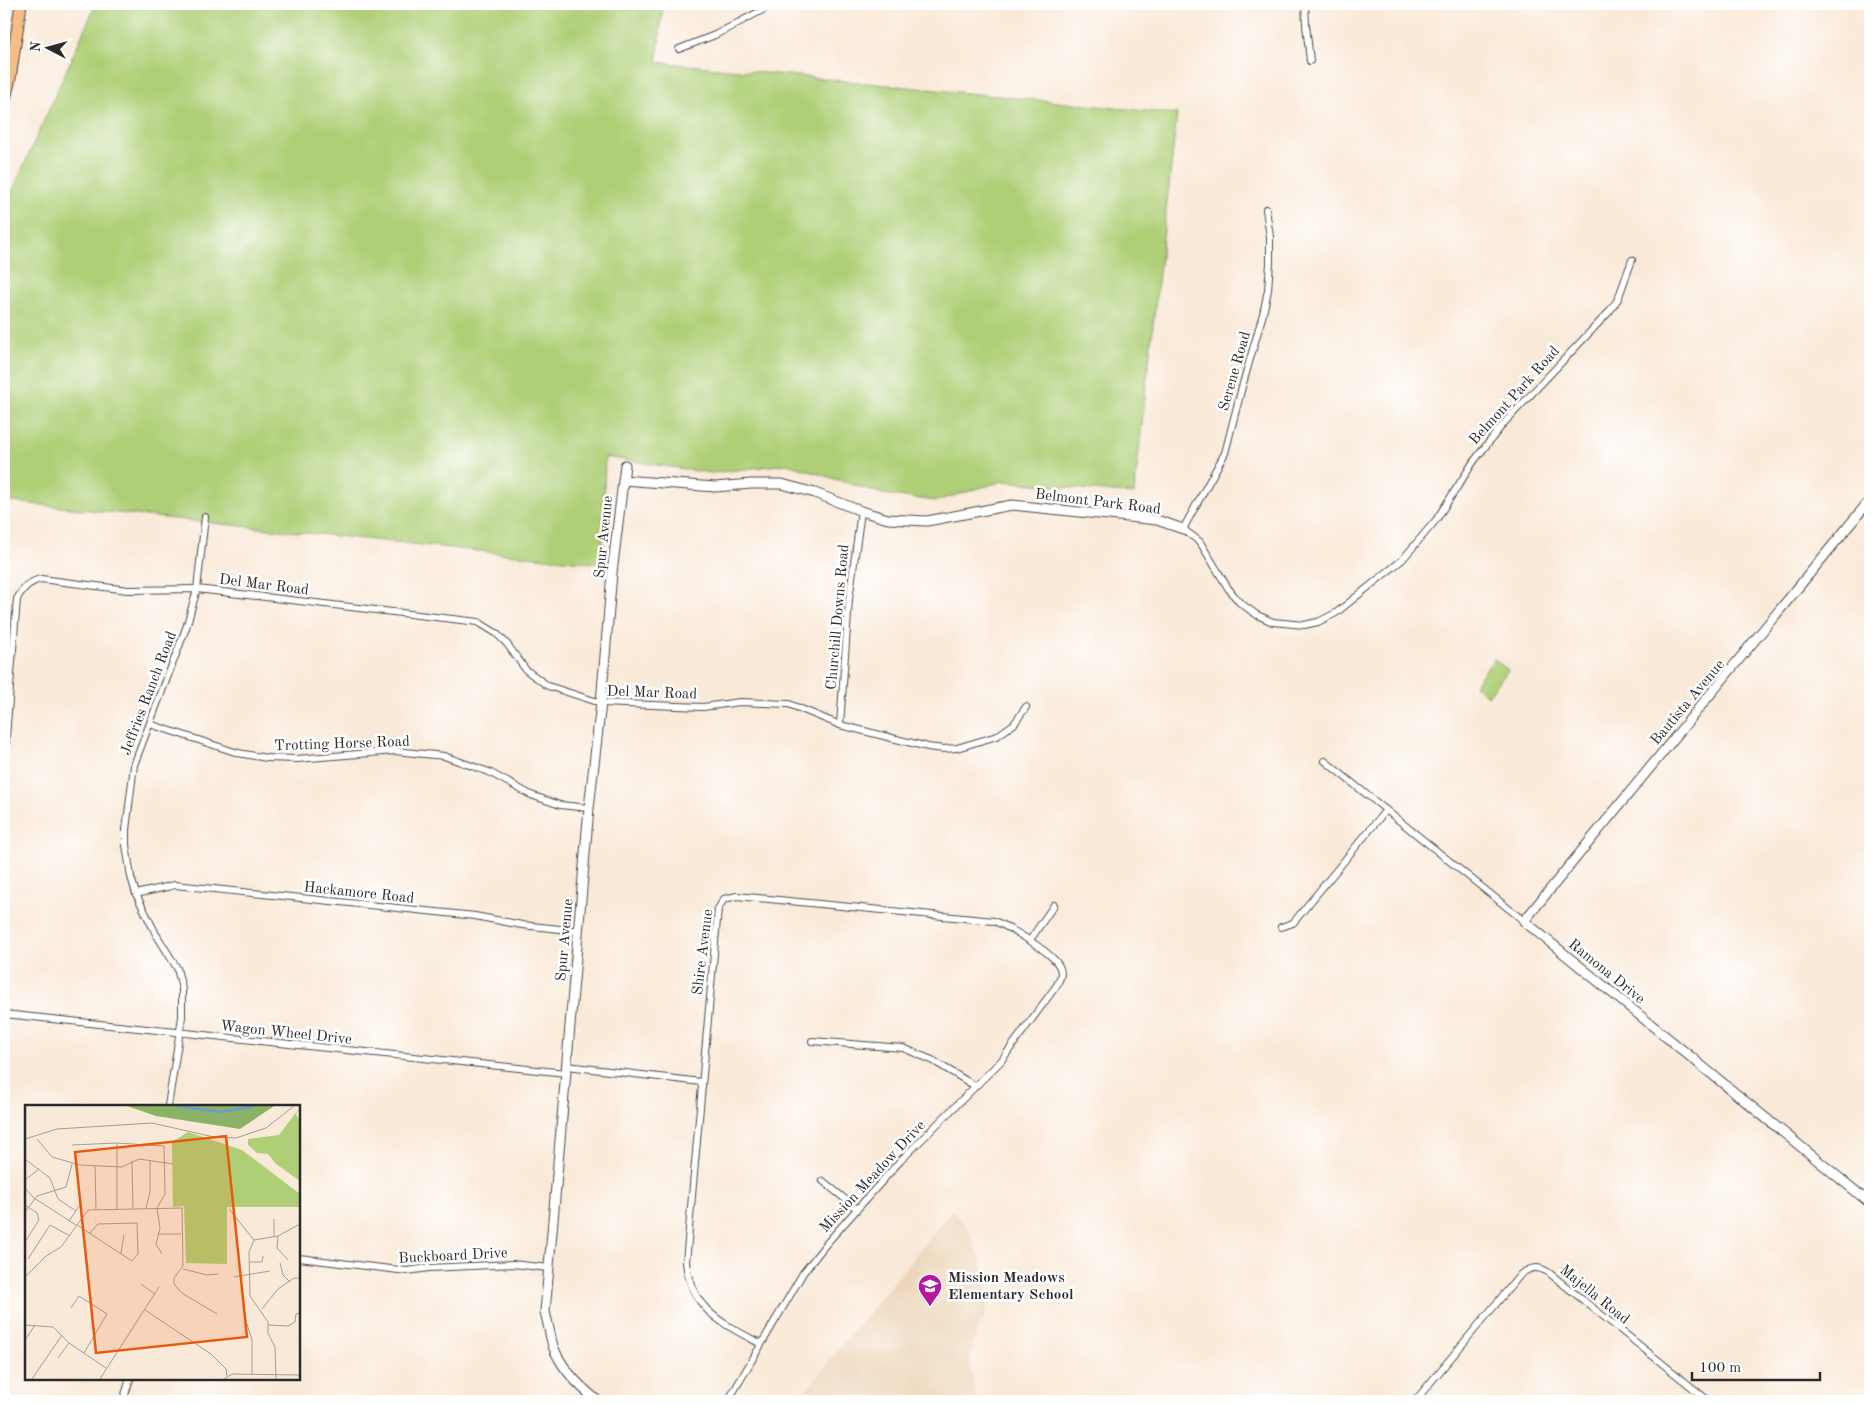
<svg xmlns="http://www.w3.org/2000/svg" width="1874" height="1405" font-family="'Old Standard TT',serif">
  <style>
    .built { fill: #edd7bb }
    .green { fill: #afcf76; stroke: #6d7d50 }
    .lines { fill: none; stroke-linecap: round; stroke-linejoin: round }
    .minor-casing { stroke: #4a4845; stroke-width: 8 }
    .tertiary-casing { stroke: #4a4845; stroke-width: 11 }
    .trunk-casing { stroke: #4a4845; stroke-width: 13 }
    .minor { stroke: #fff; stroke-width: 6 }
    .tertiary { stroke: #fff; stroke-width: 9 }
    .trunk { stroke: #f6be86; stroke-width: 11 }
    .labels { text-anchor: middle; stroke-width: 5; stroke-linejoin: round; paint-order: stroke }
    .street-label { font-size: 15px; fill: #2b2b2b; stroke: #fff }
    .poi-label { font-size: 15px; font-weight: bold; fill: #2b2b2b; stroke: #fff; text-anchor: start }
    .inset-river { fill: none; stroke: #6b9cd6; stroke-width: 2.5 }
    .inset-road { fill: none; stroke: #a79d93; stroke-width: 1 }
    .view { fill: #e8590c; fill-opacity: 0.15; stroke: #e8590c; stroke-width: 2.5 }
    .inset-edge { fill: none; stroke: #2b2b2b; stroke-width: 2.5 }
  </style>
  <rect width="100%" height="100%" fill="#fff"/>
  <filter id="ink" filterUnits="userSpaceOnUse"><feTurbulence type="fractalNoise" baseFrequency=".02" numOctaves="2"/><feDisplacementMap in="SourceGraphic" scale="10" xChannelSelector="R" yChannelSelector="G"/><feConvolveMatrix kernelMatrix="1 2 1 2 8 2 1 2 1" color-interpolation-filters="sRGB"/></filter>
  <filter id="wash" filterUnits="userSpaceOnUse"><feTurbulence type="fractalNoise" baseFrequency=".0096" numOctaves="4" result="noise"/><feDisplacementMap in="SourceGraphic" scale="20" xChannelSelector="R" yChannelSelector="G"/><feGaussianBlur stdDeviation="1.12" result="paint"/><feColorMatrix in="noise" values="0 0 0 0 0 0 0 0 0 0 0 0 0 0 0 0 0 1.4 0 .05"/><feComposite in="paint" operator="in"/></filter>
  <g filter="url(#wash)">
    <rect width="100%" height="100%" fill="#f9e9d8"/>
    <polygon class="built" points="952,1210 967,1227 976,1247 985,1272 989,1299 985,1316 978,1326 970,1361 976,1401 797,1401"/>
    <g class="green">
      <polygon points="96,4 663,4 657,62 1177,114 1134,494 1003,481 936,501 883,494 787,464 711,473 605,457 602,564 4,501 4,210"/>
      <polygon points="1494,659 1508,670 1488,696 1474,685"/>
    </g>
  </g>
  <g filter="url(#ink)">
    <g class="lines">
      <defs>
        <g id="minor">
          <polyline points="1305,4 1306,25 1310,61"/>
          <polyline points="679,49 715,35 774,4"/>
          <polyline points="1266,209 1270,237 1270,263 1268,290 1263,314 1242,387 1225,453 1183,529 1200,542 1228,588 1239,602 1257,615 1273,622 1304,625 1318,622 1336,613 1402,560 1436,520 1474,461 1504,423 1609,312 1618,299 1632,260"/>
          <polyline points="150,724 238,753 267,758 297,759 395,751 444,756 489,772 531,795 560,805 589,808"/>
          <polyline points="840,725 849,600 861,511"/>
          <polyline points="1325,761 1524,921"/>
          <path d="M4,762L17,599C23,588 29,582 41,579L128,590L197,589L478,622L496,633L507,644L526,670L548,686L601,703L703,707L740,702L789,704L840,725L928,747L943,749L957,748L997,736L1014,724L1026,707"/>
          <polyline points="136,894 175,885 475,916 522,925 579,931"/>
          <polyline points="1281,927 1293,923 1386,810"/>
          <polyline points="1030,940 1054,905"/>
          <polyline points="4,1014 566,1073"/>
          <polyline points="812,1041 903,1048 932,1060 975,1086"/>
          <polyline points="567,1066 701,1082"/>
          <polyline points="168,1106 182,1017 182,989 177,968 156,934 136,894 131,877 126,845 126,830 134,765 186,628 197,589 205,517"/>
          <polyline points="823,1181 857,1209"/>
          <polyline points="299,1258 407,1271 429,1268 513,1264 548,1268"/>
          <polyline points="123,1401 130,1379"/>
          <path d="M728,1401L803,1273L826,1244L900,1161L1001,1061L1057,985C1060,978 1063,973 1059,966C1052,952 1009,927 994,921L737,896L724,899L718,909L686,1262C691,1310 722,1323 761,1344"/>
          <path d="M1415,1401L1521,1274C1531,1267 1537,1266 1548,1272L1709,1401"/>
        </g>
        <g id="tertiary">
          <polyline points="623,480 715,487 751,484 782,484 815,493 861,511 888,519 927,521 1012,505 1157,520 1183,529"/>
          <polyline points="1870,500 1524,921 1870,1203"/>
          <path d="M598,1401C580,1387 561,1368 553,1346C550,1335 548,1323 545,1312L589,808L601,703L612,573L625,465"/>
        </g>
        <polyline id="trunk" points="4,103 10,78 21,4"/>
      </defs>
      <use href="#minor" class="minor-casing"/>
      <use href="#tertiary" class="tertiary-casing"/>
      <use href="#trunk" class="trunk-casing"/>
      <use href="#minor" class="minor"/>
      <use href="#tertiary" class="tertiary"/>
      <use href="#trunk" class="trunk"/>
    </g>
  </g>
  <defs>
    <symbol id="school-pin" viewBox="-11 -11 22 30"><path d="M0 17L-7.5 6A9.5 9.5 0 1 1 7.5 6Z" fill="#b5179e" stroke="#fff"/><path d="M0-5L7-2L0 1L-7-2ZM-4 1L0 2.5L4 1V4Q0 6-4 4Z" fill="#fff"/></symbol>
  </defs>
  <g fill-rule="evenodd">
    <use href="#school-pin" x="916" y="1272" width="28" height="38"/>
  </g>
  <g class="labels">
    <g class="street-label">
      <text transform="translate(1234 371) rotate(-74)" y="5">Serene Road</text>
      <text transform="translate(1514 395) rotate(-48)" y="5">Belmont Park Road</text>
      <text transform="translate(1098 501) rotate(7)" y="5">Belmont Park Road</text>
      <text transform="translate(603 537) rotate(-84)" y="5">Spur Avenue</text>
      <text transform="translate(264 584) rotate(7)" y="5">Del Mar Road</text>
      <text transform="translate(837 617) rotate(-85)" y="5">Churchill Downs Road</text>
      <text transform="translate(652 692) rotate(2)" y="5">Del Mar Road</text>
      <text transform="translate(148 693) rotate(-69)" y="5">Jeffries Ranch Road</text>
      <text transform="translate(1687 702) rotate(-50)" y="5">Bautista Avenue</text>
      <text transform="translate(342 743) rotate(-2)" y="5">Trotting Horse Road</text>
      <text transform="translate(359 892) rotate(6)" y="5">Hackamore Road</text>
      <text transform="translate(564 940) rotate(-85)" y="5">Spur Avenue</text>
      <text transform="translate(702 952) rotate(-83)" y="5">Shire Avenue</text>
      <text transform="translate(1607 971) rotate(39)" y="5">Ramona Drive</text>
      <text transform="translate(286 1032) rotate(6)" y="5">Wagon Wheel Drive</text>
      <text transform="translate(872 1176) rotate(-47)" y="5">Mission Meadow Drive</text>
      <text transform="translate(453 1255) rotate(-3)" y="5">Buckboard Drive</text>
      <text transform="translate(1595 1294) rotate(39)" y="5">Majella Road</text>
    </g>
    <g class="poi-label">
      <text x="948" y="1282">Mission Meadows<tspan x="948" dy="17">Elementary School</tspan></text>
    </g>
  </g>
  <g transform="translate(25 1105)">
    <rect width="275" height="275" fill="#f9e9d8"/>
    <path d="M275,2L271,9L275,17V76L251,59L243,49L232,48L223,40V34L254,30ZM163,27L217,45L275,89V102H202V159L161,158L159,101L148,102L147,37Z" fill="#afcf76"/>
    <path d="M102,1H249L215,24L131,11Z" fill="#8bb267"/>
    <path class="inset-river" d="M153,1L196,7L229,1"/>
    <path class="inset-road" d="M0,34L32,24L127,18L189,32L211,33L241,23L269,1M12,34L27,52L55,60L97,62L114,54L148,59M92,38V104M47,40L92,38L139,41L140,89L132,103L135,123L131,139L137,149M0,54L25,73L33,94L51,106M107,56L108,104M70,61L71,104M0,75L14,64M0,83L9,93L51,120M0,100L12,108L14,115L0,137M121,103L125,87V55M157,103L158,161L149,173V179L157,188L192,209M204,104L229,135M0,107L12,91L41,82L47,59M249,114V132M44,116L54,101M52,120L107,156L113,149L112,118L73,119L65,128M133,129H156M253,131L252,143L263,155M96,148L99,130M3,154L25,120L45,131M224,157H237L238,151M255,158L258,170L265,177M158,164L182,170L193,169M0,172L21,151L36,142L63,105L158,103M209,172L245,166M116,179L130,189M46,203L54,191L82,209L59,248M237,204L253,184L269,173H275M120,205L186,249L201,264L202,271M222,219L227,235V269M0,220L28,222L44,238L81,263M243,220L263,221L270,217L271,209L275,208M0,235L10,220M33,253L44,238M7,274L37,230M75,274L134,182M199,274L207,269L275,270M251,274L250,242L243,228V217L225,191L224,147L229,135L253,131L275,119"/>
    <path class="view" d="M201,31L222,232L71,248L50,47Z"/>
    <rect width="275" height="275" class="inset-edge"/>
  </g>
  <rect width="1874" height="1405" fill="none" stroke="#fff" stroke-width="20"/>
  <g transform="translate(48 48) rotate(276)" stroke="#ffffff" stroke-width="4" paint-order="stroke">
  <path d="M0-4L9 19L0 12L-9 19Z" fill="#2b2b2b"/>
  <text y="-8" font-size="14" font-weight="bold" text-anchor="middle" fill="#2b2b2b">N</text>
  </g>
  <path d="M1692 1372v8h128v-8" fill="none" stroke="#2b2b2b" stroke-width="2.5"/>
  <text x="1699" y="1372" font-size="15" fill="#2b2b2b" stroke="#ffffff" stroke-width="4" paint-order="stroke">100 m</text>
</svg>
